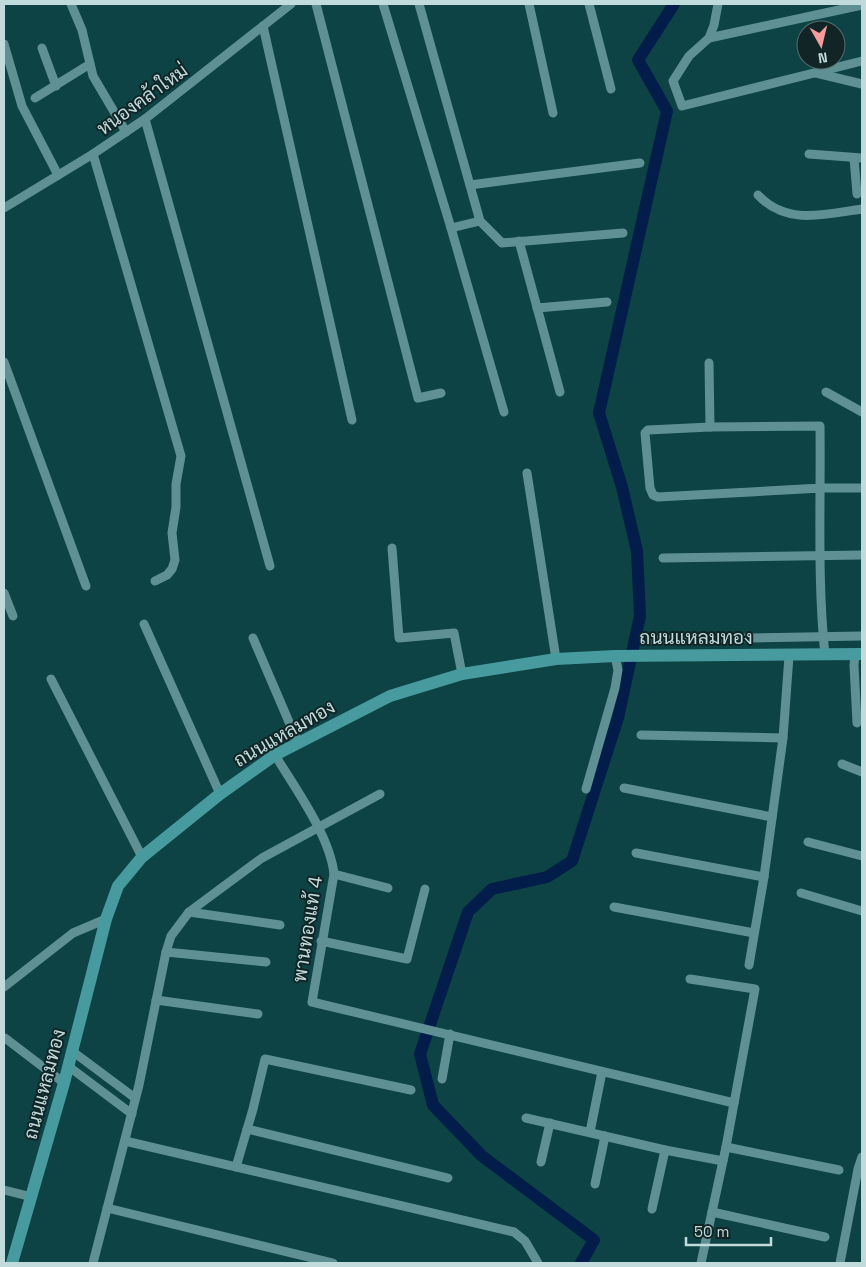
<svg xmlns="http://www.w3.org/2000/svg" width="866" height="1267" font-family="'Space Grotesk',Sarabun,sans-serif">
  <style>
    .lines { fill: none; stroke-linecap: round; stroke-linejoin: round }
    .canal { stroke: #021d4a; stroke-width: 12 }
    .minor { stroke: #5f9194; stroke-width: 9 }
    .major { stroke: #479b9f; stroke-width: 12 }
    .labels { text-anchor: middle; stroke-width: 4; stroke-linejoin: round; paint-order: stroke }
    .street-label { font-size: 19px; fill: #c1dadb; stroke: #112527 }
  </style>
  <rect width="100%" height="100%" fill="#0d4345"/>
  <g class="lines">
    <polyline class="canal" points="581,1263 594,1240 482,1156 433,1105 420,1054 468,912 492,889 547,877 572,861 618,718 640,616 637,551 622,487 599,413 667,111 638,60 674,4"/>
    <g class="minor">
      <polyline points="71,4 82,30 93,76 126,132"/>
      <polyline points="316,4 418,398 441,393"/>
      <polyline points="383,4 451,228 504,412"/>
      <polyline points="419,4 480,221 502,243 623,233"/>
      <polyline points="529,4 553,113"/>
      <polyline points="589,4 611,89"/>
      <polyline points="718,4 714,25 709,38 689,56 673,81 682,106 862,61"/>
      <polyline points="263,26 352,420"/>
      <polyline points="709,38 862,5"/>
      <polyline points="4,44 22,106 58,175"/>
      <polyline points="42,48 56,86"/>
      <polyline points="816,73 862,84"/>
      <polyline points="35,98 90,64"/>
      <polyline points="145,119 270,566"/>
      <polyline points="93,154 181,456 176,484 176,507 172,533 175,560 172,569 167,575 155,581"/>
      <polyline points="809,154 862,158"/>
      <polyline points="854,158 857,194"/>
      <polyline points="470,185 640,163"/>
      <path d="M758,195C787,226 825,214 862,209"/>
      <polyline points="4,208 93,154 145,119 291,4"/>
      <polyline points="451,228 480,221"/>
      <polyline points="519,241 560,392"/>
      <polyline points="537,308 607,302"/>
      <polyline points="4,362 86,586"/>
      <polyline points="709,363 710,427"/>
      <polyline points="826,392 862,412"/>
      <polyline points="527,473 556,659"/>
      <polyline points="392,548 399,638 454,633 462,674"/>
      <polyline points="663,558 862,555"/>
      <polyline points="4,593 13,616"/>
      <polyline points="144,624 220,794"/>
      <polyline points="253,638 298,743"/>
      <polyline points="645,640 862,636"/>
      <polyline points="855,654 854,665 857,723"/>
      <path d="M825,655C817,580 821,501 820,426L710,427L648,430L645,433L650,488L653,495L658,497L821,488H862"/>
      <polyline points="51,679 142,857"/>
      <polyline points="641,735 783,738"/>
      <path d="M275,755C295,788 330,836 334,874L312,1002L734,1103"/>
      <polyline points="842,764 862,772"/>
      <polyline points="624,788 772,817"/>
      <polyline points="586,789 615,688 618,670 615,656"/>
      <polyline points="808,842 862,856"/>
      <polyline points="636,853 764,877"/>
      <polyline points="334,874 388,888"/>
      <polyline points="801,893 862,911"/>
      <polyline points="614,907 754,933"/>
      <polyline points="189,912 280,925"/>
      <polyline points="321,941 407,959 425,889"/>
      <polyline points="166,952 266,962"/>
      <polyline points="749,965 764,877 783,738 789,656"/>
      <polyline points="690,979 755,989 726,1147 701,1263"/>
      <polyline points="4,987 73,933 106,919"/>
      <polyline points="156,1000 258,1014"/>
      <polyline points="5,1038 64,1083"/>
      <polyline points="72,1051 135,1098"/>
      <polyline points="68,1066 132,1114"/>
      <polyline points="442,1079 450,1034"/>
      <polyline points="526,1118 665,1150 723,1161"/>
      <polyline points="247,1129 448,1178"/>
      <polyline points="590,1132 602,1072"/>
      <polyline points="125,1141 514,1232 525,1241 538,1263"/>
      <polyline points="726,1147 839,1170"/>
      <polyline points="541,1162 550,1123"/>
      <polyline points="236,1167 253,1109 265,1059 411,1090"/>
      <polyline points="595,1184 605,1136"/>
      <polyline points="4,1190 32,1197"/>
      <polyline points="107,1208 333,1263"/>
      <polyline points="652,1209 665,1150"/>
      <polyline points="712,1212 825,1237"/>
      <polyline points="93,1263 139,1085 166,952 171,936 189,912 262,858 380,794"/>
      <polyline points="840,1263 858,1169 862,1157"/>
    </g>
    <polyline class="major" points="12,1263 64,1083 106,919 118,886 142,857 220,794 275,755 390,696 462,674 556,659 615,656 862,654"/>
  </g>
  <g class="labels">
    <g class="street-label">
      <text transform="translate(142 99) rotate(-36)" y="7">หนองคล้าใหม่</text>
      <text x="696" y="644">ถนนแหลมทอง</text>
      <text transform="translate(284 733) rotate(-30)" y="7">ถนนแหลมทอง</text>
      <text transform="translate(307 929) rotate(-81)" y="7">พานทองแท้ 4</text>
      <text transform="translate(44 1084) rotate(-75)" y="7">ถนนแหลมทอง</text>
    </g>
  </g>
  <rect width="866" height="1267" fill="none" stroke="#c1dadb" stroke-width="10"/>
  <g transform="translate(821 45) rotate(172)"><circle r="24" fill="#112527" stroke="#576d6f"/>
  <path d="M0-4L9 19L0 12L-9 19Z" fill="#f59b9b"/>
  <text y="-8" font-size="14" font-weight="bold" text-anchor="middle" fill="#c1dadb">N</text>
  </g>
  <path d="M686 1237v8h85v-8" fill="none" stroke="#c1dadb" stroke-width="2.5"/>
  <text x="694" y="1237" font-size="15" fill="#c1dadb" stroke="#112527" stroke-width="4" paint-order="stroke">50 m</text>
</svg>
